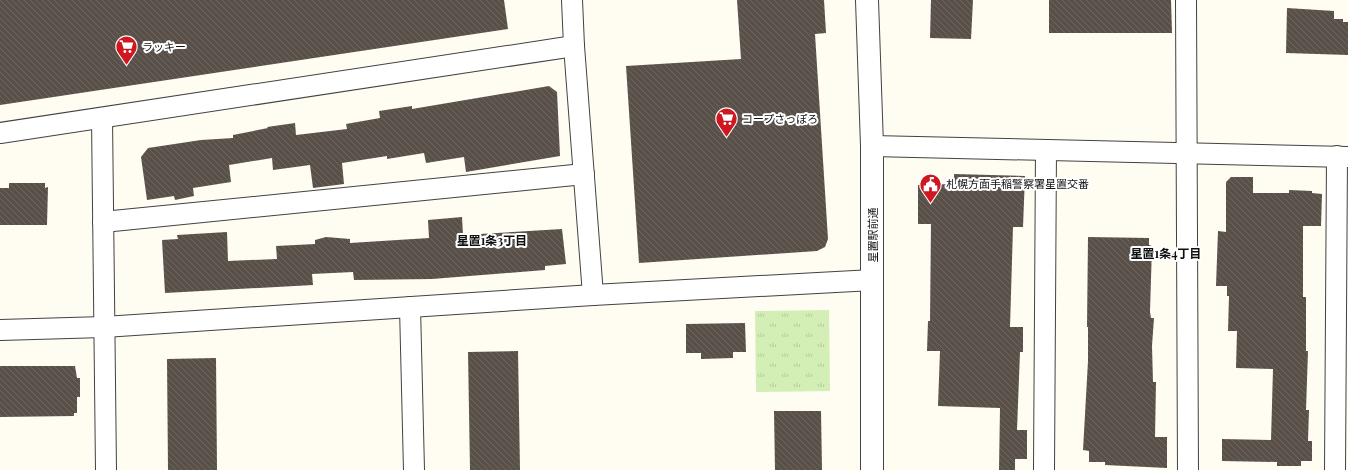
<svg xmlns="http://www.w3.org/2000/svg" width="1348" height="470" font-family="'Playfair Display','Noto Sans JP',serif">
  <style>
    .park { fill: url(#park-tufts) }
    .building { fill: url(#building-back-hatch) }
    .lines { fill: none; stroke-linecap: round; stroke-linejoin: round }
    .minor-casing { stroke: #424242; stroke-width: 22 }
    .tertiary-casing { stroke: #424242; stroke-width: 24 }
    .minor { stroke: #fff; stroke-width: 20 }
    .tertiary { stroke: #fff; stroke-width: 22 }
    .labels { text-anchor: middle; stroke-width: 4; stroke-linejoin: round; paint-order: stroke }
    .poi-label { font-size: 11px; fill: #0f0f0f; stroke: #fff; text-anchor: start }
    .street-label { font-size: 11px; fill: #0f0f0f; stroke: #fff }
    .neighbourhood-label { font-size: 12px; font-weight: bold; fill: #0f0f0f; stroke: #fff }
  </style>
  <defs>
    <pattern id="park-tufts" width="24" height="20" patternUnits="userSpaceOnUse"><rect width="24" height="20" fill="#d3efb6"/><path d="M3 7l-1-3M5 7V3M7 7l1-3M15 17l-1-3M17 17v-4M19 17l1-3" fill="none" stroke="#b4cc9b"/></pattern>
    <pattern id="building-back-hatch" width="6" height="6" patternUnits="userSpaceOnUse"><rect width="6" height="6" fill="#59504a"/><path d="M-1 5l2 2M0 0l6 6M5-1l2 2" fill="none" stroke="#6c6560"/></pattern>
  </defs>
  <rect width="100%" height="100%" fill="#fffcf1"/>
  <polygon class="park" points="829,310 830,391 756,392 755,311"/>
  <g class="building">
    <polygon points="0,0 504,0 508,29 0,105"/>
    <polygon points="737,0 824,0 826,33 815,34 828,239 825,247 817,251 639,263 626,66 741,59"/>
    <polygon points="931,0 973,0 971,39 930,38"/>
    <polygon points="1049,0 1171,0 1172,33 1049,33"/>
    <polygon points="1287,8 1334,11 1334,19 1343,19 1343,22 1348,22 1348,55 1286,53"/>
    <polygon points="549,86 557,92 560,156 466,172 464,157 426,163 424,153 387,159 387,156 342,163 344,184 313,188 310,165 273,170 272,158 229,165 231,182 193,188 194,196 175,200 174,196 147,200 141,157 148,148 201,140 233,138 233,135 268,128 267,127 295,123 296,135 347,129 346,124 380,118 379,111 412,106 412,109"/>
    <polygon points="954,174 1025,176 1023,227 1013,227 1010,327 1023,327 1023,352 1020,352 1017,430 1027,430 1027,459 1015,459 1015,470 999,470 1000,408 938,406 940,351 927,351 928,321 930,321 931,224 918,224 918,185 954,184"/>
    <polygon points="1231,177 1253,177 1253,193 1289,193 1289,190 1312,191 1312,193 1322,194 1321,226 1303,226 1303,297 1306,297 1306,351 1308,351 1306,410 1309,410 1308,441 1312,441 1312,461 1301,461 1301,466 1277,466 1277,462 1222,461 1222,439 1271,440 1273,369 1236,368 1237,331 1228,331 1229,296 1227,296 1227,286 1216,286 1218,231 1226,232 1226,182"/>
    <polygon points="9,183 45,183 45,188 48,187 47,225 0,225 0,188 9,188"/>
    <polygon points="462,217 463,235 562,229 566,264 545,266 545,270 432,279 354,280 353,272 312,274 313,285 165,293 162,240 178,239 177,235 227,232 228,261 277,259 276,246 315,244 315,240 326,237 350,239 350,243 429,238 428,220"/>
    <polygon points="1088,237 1149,238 1149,245 1152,246 1150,312 1151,318 1154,318 1152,346 1153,382 1156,382 1155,437 1167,437 1167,468 1105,465 1105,462 1089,462 1089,451 1083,450 1088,361 1088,327 1087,327"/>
    <polygon points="745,323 746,352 733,352 733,358 701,359 701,353 686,353 686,324"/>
    <polygon points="518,351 520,470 470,470 468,352"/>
    <polygon points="216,358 217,470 168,470 167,359"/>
    <polygon points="0,366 75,366 77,378 80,378 80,397 77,397 77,413 74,413 74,416 0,417"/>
    <polygon points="774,411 821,411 822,470 775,470"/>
  </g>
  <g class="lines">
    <defs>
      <g id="minor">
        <polyline points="572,0 574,46 593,295"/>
        <polyline points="1186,0 1188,470"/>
        <polyline points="102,118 106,470"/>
        <polyline points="0,133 574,46"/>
        <polyline points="872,146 1348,157"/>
        <polyline points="103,222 584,174"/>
        <polyline points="410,307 414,470"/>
        <polyline points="0,330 104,327 593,295 873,280"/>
        <polyline points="1044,470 1046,150"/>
        <polyline points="1335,470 1337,156"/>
      </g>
      <polyline id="tertiary" points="867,0 872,146 872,470"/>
    </defs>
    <use href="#minor" class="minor-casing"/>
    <use href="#tertiary" class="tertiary-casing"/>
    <use href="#minor" class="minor"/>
    <use href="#tertiary" class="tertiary"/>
  </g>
  <defs>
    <symbol id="supermarket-pin" viewBox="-11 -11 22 30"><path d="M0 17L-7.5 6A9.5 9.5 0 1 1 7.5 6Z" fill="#cf1720" stroke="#fff"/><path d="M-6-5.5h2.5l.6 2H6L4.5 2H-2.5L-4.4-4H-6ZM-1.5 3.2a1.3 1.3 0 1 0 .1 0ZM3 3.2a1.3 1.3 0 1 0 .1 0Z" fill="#fff"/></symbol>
    <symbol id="civic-pin" viewBox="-11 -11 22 30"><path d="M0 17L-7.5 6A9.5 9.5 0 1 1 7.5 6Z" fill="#cf1720" stroke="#fff"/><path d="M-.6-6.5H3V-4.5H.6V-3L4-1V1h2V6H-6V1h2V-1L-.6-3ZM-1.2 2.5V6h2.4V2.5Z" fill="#fff"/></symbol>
  </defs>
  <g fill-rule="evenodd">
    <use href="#supermarket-pin" x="114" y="34" width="25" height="34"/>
    <use href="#supermarket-pin" x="714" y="106" width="25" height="34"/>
    <use href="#civic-pin" x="918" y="172" width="25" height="34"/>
  </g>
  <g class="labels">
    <g class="poi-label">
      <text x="142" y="51">ラッキー</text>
      <text x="742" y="123">コープさっぽろ</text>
      <text x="946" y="188">札幌方面手稲警察署星置交番</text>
    </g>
    <g class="street-label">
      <text transform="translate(873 235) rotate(-90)" y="4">星置駅前通</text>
    </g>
    <g class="neighbourhood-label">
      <text x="492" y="245">星置1条3丁目</text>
      <text x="1166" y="258">星置1条4丁目</text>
    </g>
  </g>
</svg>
